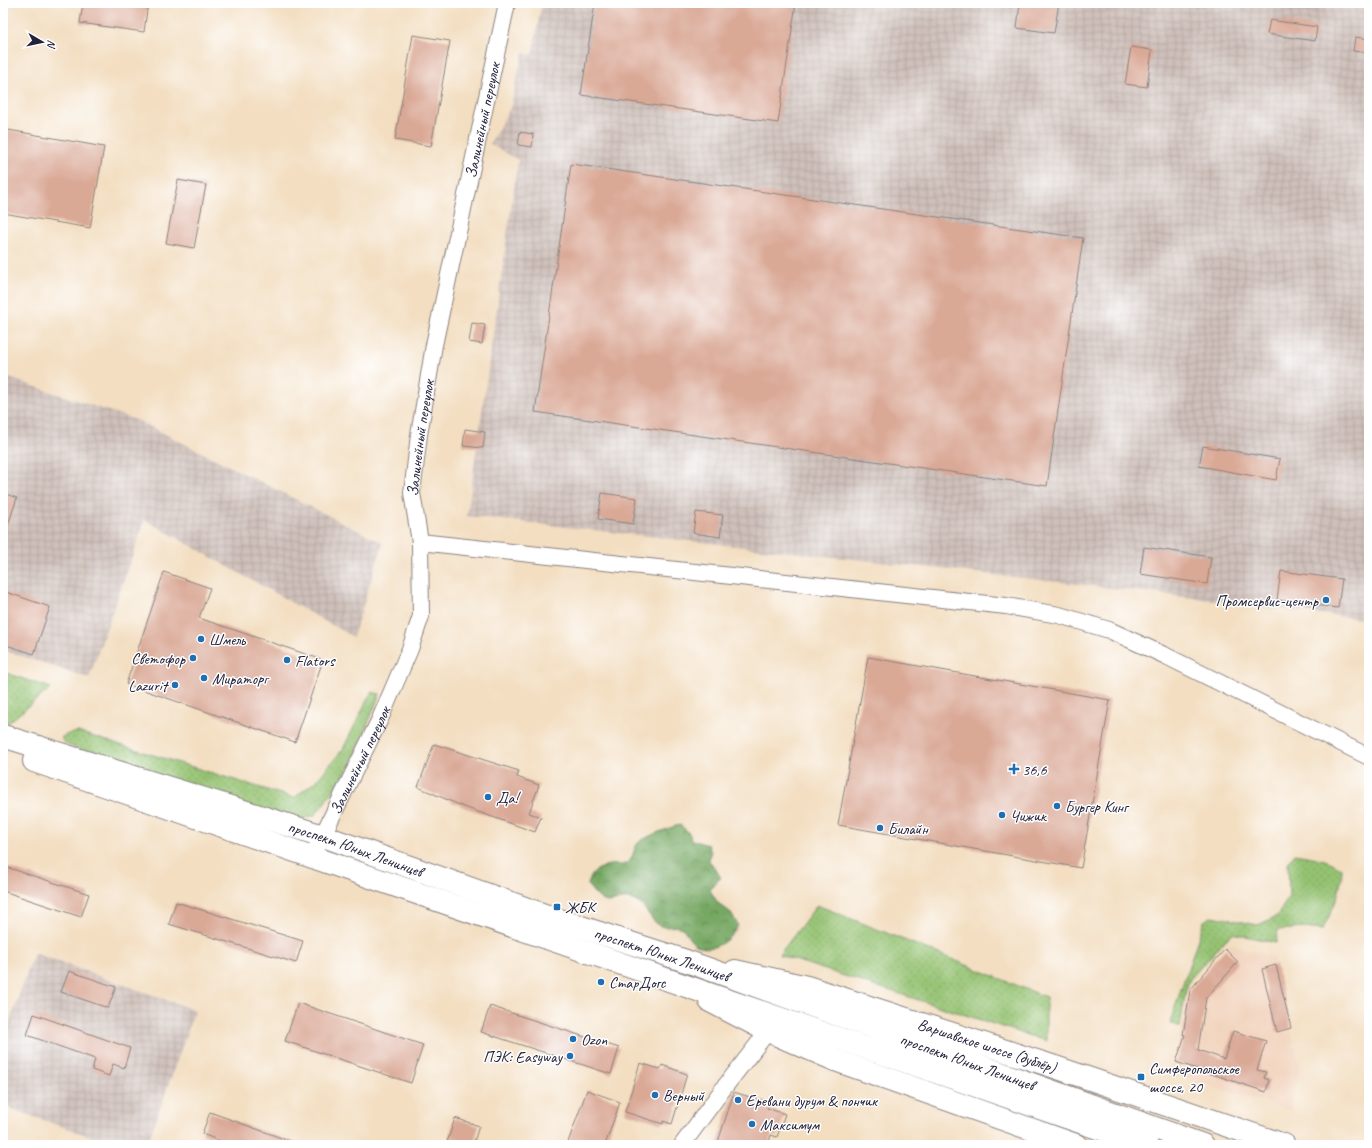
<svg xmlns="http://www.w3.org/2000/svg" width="1372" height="1148" font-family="Caveat,sans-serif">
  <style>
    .built { fill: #f2d4be }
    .industrial { fill: url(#industrial-grid) }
    .grass { fill: url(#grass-dots); stroke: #5b7256 }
    .forest { fill: url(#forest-crowns); stroke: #4c654f }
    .building { fill: #daa996 }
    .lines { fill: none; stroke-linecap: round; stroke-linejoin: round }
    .minor-casing { stroke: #8a807e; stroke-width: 18 }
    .secondary-casing { stroke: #8a807e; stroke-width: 24 }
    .primary-casing { stroke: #8a807e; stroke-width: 24 }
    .minor { stroke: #fff; stroke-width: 16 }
    .secondary { stroke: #fff; stroke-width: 22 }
    .primary { stroke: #fff; stroke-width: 22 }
    .poi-dot { fill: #1f6fb2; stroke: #fff; stroke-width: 1.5 }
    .labels { text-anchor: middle; stroke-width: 3; stroke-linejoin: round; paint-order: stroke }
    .street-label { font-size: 16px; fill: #22223b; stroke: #fff }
    .poi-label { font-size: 16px; fill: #22223b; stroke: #fff; text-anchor: start }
  </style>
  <defs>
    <pattern id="industrial-grid" width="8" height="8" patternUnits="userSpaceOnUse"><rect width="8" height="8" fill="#cfc0ba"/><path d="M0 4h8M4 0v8" fill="none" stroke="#b1a5a1"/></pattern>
    <pattern id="grass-dots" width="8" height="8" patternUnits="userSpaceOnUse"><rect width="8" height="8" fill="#94c271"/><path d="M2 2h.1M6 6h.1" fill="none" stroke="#7fa663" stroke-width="1.8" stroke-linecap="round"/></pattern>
    <pattern id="forest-crowns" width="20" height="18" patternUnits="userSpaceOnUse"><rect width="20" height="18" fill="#77a863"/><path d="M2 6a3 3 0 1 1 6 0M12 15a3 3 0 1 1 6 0" fill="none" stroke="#618853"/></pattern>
  </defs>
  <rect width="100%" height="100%" fill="#fff"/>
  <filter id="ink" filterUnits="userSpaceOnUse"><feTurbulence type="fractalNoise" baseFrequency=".025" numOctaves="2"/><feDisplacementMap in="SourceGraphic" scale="8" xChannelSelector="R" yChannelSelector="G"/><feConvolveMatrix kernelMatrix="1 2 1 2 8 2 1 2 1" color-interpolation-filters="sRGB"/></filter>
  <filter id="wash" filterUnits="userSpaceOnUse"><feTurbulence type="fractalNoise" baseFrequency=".012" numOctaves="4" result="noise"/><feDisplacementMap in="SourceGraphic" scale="16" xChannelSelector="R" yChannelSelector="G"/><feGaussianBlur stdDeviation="0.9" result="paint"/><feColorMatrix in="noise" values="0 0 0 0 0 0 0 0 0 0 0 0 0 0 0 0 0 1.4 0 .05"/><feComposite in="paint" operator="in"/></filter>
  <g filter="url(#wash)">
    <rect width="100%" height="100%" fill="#f3dec1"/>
    <polygon class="built" points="1230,944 1273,957 1300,1068 1290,1110 1172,1074 1189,991"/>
    <g class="industrial">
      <polygon points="542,3 1369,3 1369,620 1121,589 467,516 518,160 490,144 510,108 523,53 532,55"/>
      <polygon points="3,376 139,421 383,543 353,637 145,520 89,678 3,650"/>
      <polygon points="34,953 195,1010 147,1145 115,1145 3,1106 3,1041"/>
    </g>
    <g class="grass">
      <polygon points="3,672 51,688 8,723 3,723"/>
      <polygon points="371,692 380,694 351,765 323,805 315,815 293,822 67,745 61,738 65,735 78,732 294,798 317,780 343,749"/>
      <path d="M1294,854C1311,857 1328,858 1342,869C1341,894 1333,909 1322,930L1304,928L1278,930L1276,943L1232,933L1190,979L1186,989L1180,1027L1170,1022L1204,921L1213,916L1258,925L1277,916L1289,897L1288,863Z"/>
      <polygon points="817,905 1046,997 1046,1041 779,955"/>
    </g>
    <path class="forest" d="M680,825L689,833L692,840L708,845L711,852L708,859C712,867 718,871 721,878L714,883L710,890L718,903L730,912L738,925C730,943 704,959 689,938C686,934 685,928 679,927C670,925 664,930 656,923C648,916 645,905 635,901C614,891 611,918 588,885C590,874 598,867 609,865C614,864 621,866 625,864C635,859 632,850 638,843C642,838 673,826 680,825Z"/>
    <g id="blocks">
      <g class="building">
        <polygon points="83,3 148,3 144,32 80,23"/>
        <polygon points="595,3 796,3 778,123 581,95"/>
        <polygon points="1020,3 1059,3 1054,33 1017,28"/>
        <polygon points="1270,20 1317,27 1315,41 1267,34"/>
        <polygon points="413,35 450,41 431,146 395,140"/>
        <polygon points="1355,37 1369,39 1369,53 1353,51"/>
        <polygon points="1131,47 1152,50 1147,87 1125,84"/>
        <polygon points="3,129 104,147 90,228 3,213"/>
        <polygon points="520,132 533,134 532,147 518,145"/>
        <polygon points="571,164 1083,238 1047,486 535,412"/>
        <polygon points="178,180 206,185 194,248 166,243"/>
        <polygon points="472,323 485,325 482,344 469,342"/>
        <polygon points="465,429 485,432 483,448 463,446"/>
        <polygon points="1203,446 1280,459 1276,480 1199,466"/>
        <polygon points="3,493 17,498 5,534 3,533"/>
        <polygon points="602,493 637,498 633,524 598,519"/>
        <polygon points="696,512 723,515 720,537 693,533"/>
        <polygon points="1144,547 1211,557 1207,584 1140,574"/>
        <polygon points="1281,571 1342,579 1338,608 1277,600"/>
        <polygon points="164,572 210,588 199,618 323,660 295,742 126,684"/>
        <polygon points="3,591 50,607 34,654 3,644"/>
        <polygon points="868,657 1110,700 1081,868 838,825"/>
        <polygon points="434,744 519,771 517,777 539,785 529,813 541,817 535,832 464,807 418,787"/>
        <polygon points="3,866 89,894 81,917 3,891"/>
        <polygon points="176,902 303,941 296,963 169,924"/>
        <polygon points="1225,949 1238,962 1206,998 1198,1050 1224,1059 1233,1031 1266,1041 1257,1070 1266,1072 1264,1078 1269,1080 1266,1092 1176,1062 1185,1035 1183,1035 1190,990"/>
        <polygon points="1276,965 1291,1028 1277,1032 1262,969"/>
        <polygon points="69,971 116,987 108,1008 61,992"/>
        <polygon points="298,1003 423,1045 411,1083 285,1041"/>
        <polygon points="490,1006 619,1048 611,1074 481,1032"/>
        <polygon points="34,1014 130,1048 124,1068 113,1064 109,1076 92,1070 95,1059 27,1035"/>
        <polygon points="640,1063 660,1069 662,1065 687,1074 672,1124 663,1121 663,1124 625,1112"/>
        <polygon points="587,1090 620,1102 605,1145 567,1145"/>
        <polygon points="734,1092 769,1103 767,1108 785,1114 777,1137 771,1135 768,1145 717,1145"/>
        <polygon points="210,1112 298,1144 298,1145 231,1145 202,1134"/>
        <polygon points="455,1118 479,1126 473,1145 446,1145"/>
      </g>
    </g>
  </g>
  <g filter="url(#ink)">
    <use href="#blocks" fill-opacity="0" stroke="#8a807e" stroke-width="1"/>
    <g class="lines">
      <defs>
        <g id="minor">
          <polyline points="420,542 1006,606 1059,615 1109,630 1166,656 1369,757"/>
          <path id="s1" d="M312,857L380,719L410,649L421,616L420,542L412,493L419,435L434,345L507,3"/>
          <polyline points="682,1145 723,1089 768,1031"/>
        </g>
        <g id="secondary">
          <path id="s2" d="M735,971L807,987L1055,1067L1284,1145"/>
          <polyline points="710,1001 768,1031 835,1060 1076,1145"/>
        </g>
        <g id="primary">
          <path id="s3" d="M3,736L323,836L553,918L686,961L1203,1145"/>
          <polyline points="34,761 1147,1145"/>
        </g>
      </defs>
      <use href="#minor" class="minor-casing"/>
      <use href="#secondary" class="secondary-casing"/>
      <use href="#primary" class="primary-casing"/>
      <use href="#minor" class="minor"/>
      <use href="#secondary" class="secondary"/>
      <use href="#primary" class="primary"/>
    </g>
  </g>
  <g class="poi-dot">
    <circle cx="1326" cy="600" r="4"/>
    <circle cx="201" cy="639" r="4"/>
    <circle cx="193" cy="658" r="4"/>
    <circle cx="287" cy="660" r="4"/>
    <circle cx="204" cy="678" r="4"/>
    <circle cx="175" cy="685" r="4"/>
    <path d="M1012 763h4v4h4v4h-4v4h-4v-4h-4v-4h4z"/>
    <circle cx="488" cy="797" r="4"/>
    <circle cx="1057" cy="806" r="4"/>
    <circle cx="1002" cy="815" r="4"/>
    <circle cx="880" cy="828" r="4"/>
    <rect x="553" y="903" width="8" height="8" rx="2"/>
    <circle cx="601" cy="982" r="4"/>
    <circle cx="573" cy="1039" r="4"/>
    <circle cx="570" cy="1056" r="4"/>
    <rect x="1137" y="1073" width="8" height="8" rx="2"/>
    <circle cx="655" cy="1095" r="4"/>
    <circle cx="738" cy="1100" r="4"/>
    <circle cx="752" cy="1124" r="4"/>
  </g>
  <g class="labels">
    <g class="street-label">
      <text dy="6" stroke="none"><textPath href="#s1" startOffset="768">Залинейный переулок</textPath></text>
      <text dy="6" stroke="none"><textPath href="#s1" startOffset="444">Залинейный переулок</textPath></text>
      <text dy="6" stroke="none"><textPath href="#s1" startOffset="108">Залинейный переулок</textPath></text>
      <text dy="6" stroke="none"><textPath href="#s3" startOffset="370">проспект Юных Ленинцев</textPath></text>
      <text dy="6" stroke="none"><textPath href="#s3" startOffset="694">проспект Юных Ленинцев</textPath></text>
      <text dy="6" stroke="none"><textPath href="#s2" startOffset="263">Варшавское шоссе (дублёр)</textPath></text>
      <text dy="6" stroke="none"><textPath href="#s3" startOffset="1018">проспект Юных Ленинцев</textPath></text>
    </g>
    <g class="poi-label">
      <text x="1318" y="606" text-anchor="end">Промсервис-центр</text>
      <text x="209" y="645">Шмель</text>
      <text x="185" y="664" text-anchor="end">Светофор</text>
      <text x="295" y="666">Flators</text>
      <text x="212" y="684">Мираторг</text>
      <text x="167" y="691" text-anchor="end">Lazurit</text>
      <text x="1022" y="775">36,6</text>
      <text x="496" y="803">Да!</text>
      <text x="1065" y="812">Бургер Кинг</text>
      <text x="1010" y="821">Чижик</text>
      <text x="888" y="834">Билайн</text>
      <text x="565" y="913">ЖБК</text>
      <text x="609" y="988">СтарДогс</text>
      <text x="581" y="1045">Ozon</text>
      <text x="562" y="1062" text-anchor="end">ПЭК: Easyway</text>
      <text x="1149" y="1074">Симферопольское<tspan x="1149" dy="18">шоссе, 20</tspan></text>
      <text x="663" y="1101">Верный</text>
      <text x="746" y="1106">Еревани дурум &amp; пончик</text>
      <text x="760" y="1130">Максимум</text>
    </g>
  </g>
  <rect width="1372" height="1148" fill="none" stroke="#fff" stroke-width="16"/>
  <g transform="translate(42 42) rotate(99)" stroke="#ffffff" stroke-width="3" paint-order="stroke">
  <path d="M0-3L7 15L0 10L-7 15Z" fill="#22223b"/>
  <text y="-6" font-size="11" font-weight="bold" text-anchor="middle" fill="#22223b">N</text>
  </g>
</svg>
